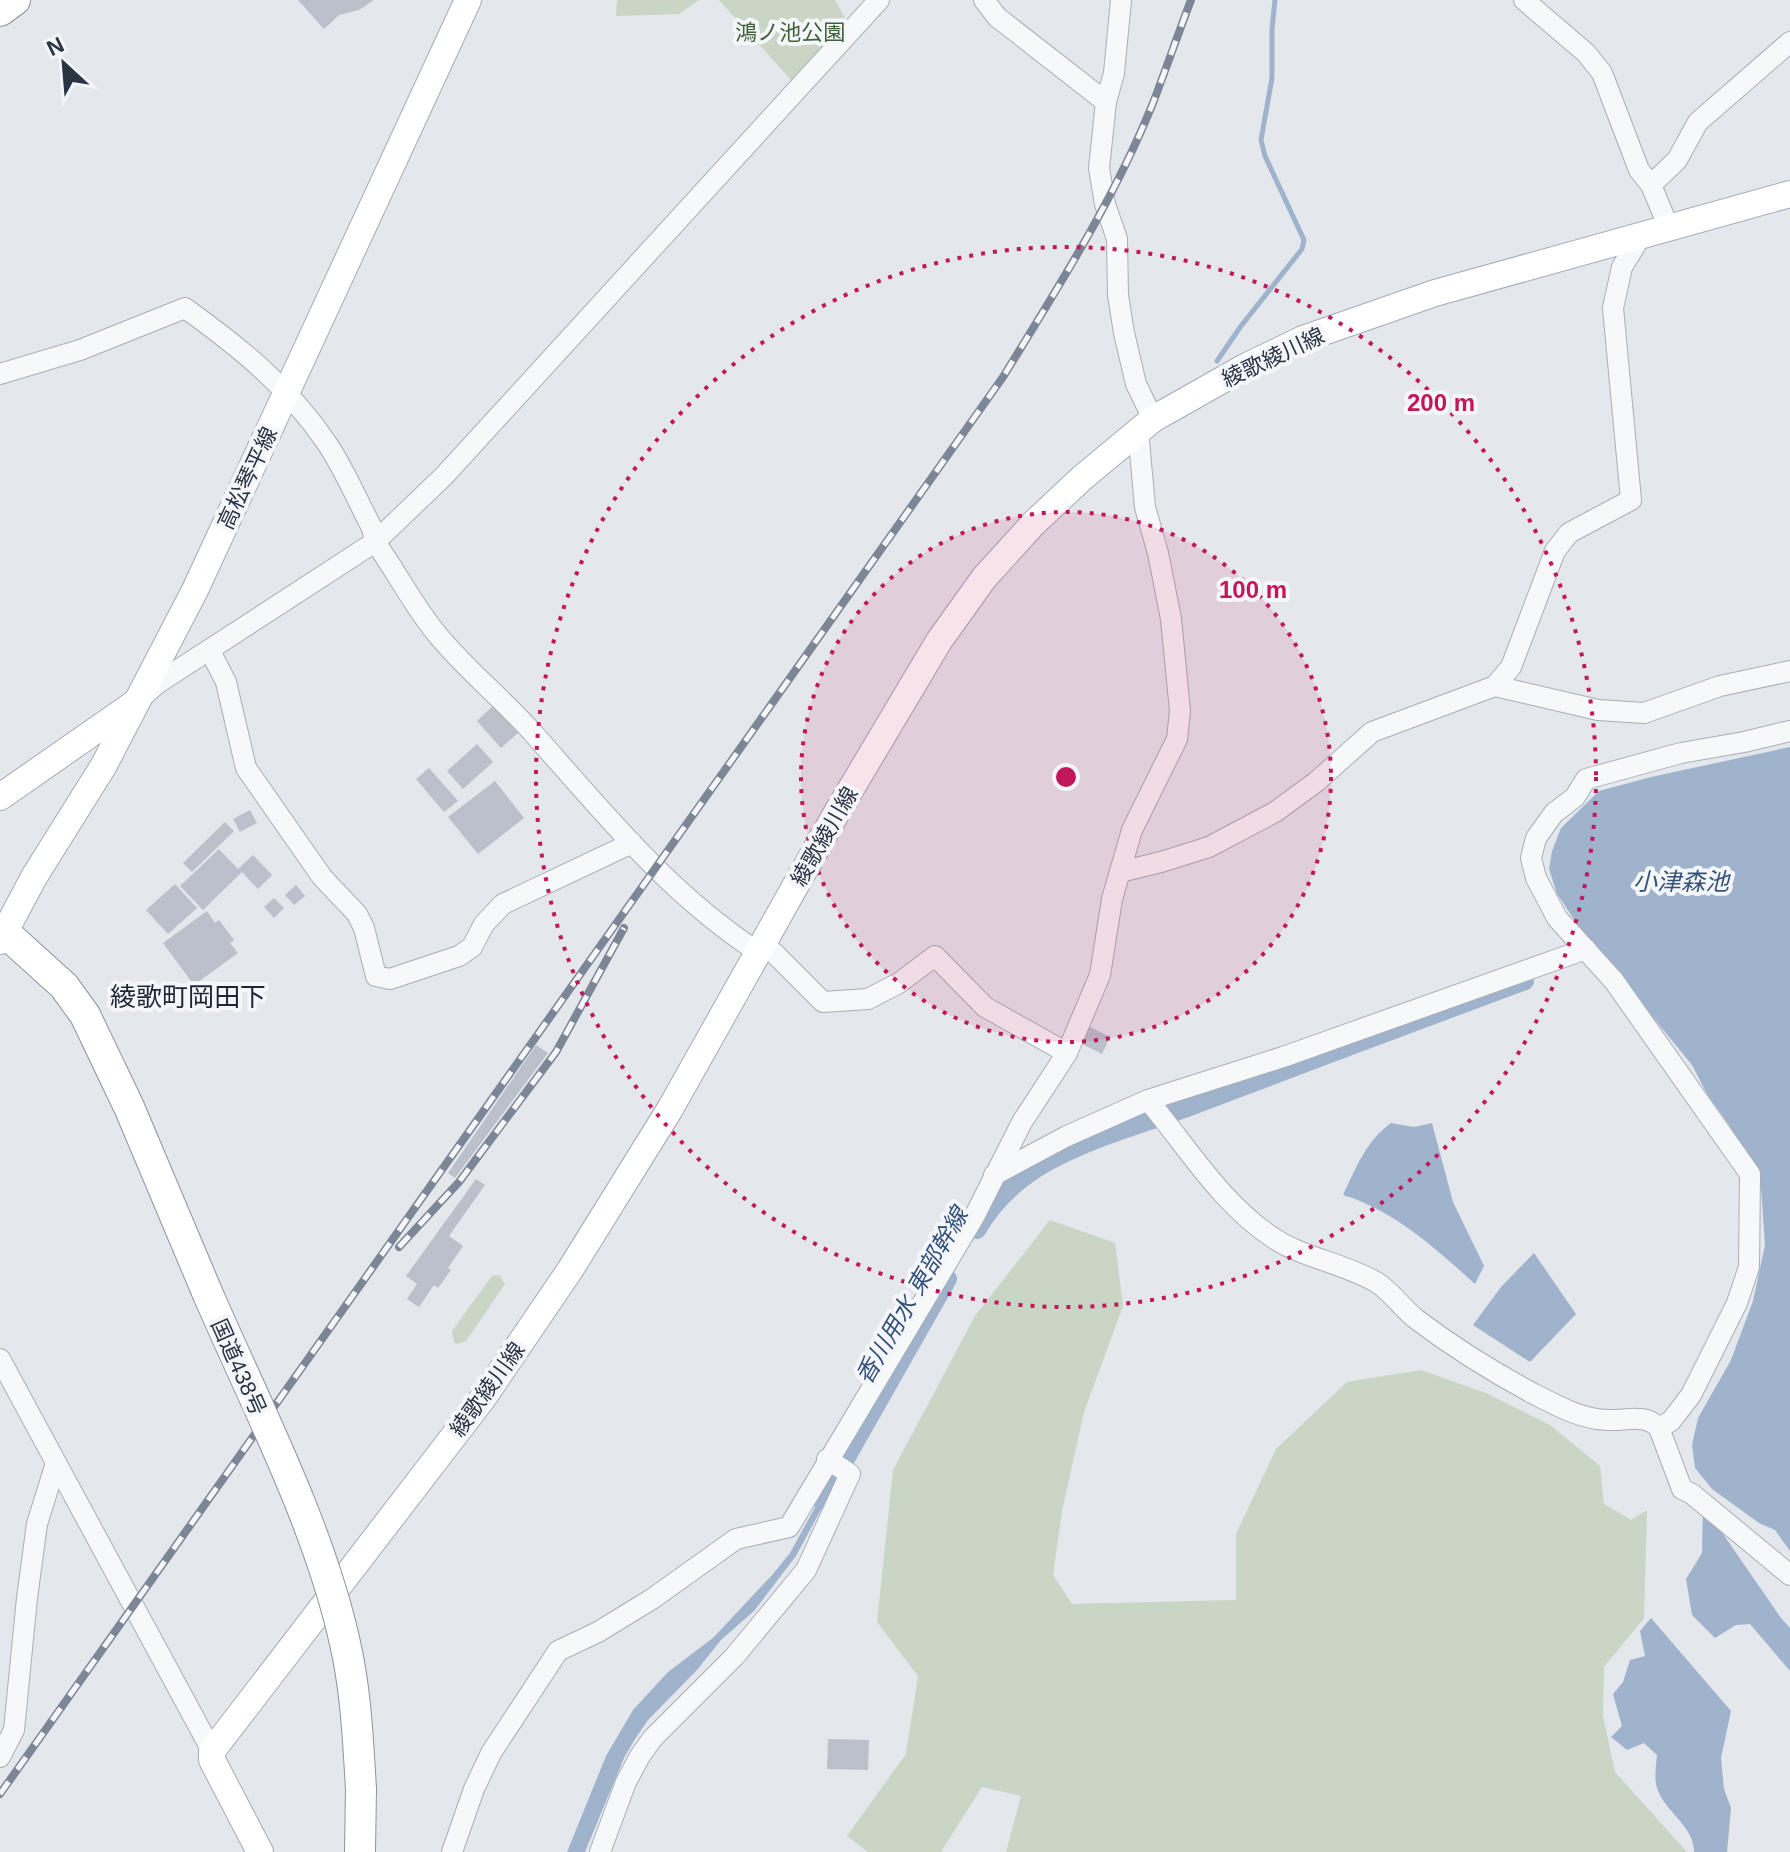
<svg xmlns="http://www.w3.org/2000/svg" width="1790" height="1852" font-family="Arial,'Noto Sans JP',sans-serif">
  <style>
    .green { fill: #c9d6c5 }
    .water { fill: #9fb4cc }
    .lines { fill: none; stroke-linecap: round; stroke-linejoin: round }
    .stream { stroke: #9fb4cc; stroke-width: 5 }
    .canal { stroke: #9fb4cc; stroke-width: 18 }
    .building { fill: #bbc0ca }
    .minor-casing { stroke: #a9aeb7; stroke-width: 22 }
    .major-casing { stroke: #a3abb8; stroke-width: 28 }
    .highway-casing { stroke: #8b94a3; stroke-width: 32 }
    .minor { stroke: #f7f8fa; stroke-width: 20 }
    .major { stroke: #fff; stroke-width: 26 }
    .highway { stroke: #fff; stroke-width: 30 }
    .rail-casing { stroke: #7d8696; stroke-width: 8 }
    .rail { stroke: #f4f6f9; stroke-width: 5; stroke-dasharray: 15; stroke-linecap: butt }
    .highway-bridge-casing { stroke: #8b94a3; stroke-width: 32; stroke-linecap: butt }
    .highway-bridge { stroke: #fff; stroke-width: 30 }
    .ring { fill: none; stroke: #c2185b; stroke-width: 4; stroke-dasharray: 4 8 }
    .labels { text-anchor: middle; stroke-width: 8; stroke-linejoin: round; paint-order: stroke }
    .park-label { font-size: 22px; fill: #3f6138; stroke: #f4f6f9 }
    .street-label { font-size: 22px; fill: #2b3445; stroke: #f4f6f9 }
    .water-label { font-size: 24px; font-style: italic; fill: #34527a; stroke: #f4f6f9 }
    .quarter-label { font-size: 26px; fill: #1d2536; stroke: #f4f6f9 }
    .centre { fill: #c2185b; stroke: #f4f6f9; stroke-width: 4 }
    .ring-label { font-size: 24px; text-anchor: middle; font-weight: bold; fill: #c2185b; stroke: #f4f6f9; stroke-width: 8; stroke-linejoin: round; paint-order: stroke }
  </style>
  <rect width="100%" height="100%" fill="#e4e7ec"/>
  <g class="green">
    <polygon points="617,0 699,0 679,14 616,16"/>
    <polygon points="719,0 835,0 846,20 791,80"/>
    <polygon points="1050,1220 1115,1243 1123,1306 1084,1412 1062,1511 1053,1575 1072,1604 1236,1600 1236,1534 1276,1449 1347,1382 1421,1370 1486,1393 1550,1425 1600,1466 1604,1504 1631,1520 1647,1510 1644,1618 1604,1667 1603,1716 1615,1772 1687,1852 1006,1852 1021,1796 982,1787 941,1852 868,1852 847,1836 906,1754 918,1676 877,1622 893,1470 975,1316"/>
    <polygon points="499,1275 505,1284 466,1341 457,1344 454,1342 452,1331 492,1276"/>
  </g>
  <g class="water">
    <polygon points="1790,747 1790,1551 1775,1530 1759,1523 1712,1489 1695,1468 1692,1445 1698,1418 1731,1360 1753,1301 1765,1245 1761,1187 1730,1126 1707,1094 1692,1065 1580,928 1557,894 1549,869 1552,851 1561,828 1599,791 1651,777"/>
    <path d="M1391,1123L1414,1127L1432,1123L1453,1202L1484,1266L1475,1284C1436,1249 1395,1211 1343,1195C1356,1168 1366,1141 1391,1123Z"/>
    <polygon points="1534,1253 1576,1314 1530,1362 1473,1325 1501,1287"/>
    <polygon points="831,1478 837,1480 796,1556 754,1611 721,1640 697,1670 648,1720 635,1739 624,1758 585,1852 567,1852 606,1756 633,1710 668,1672 714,1637 773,1574 790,1553"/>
    <polygon points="1703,1505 1781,1618 1790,1628 1790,1671 1750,1624 1736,1625 1715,1638 1692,1615 1686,1579 1702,1553"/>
    <path d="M1651,1618L1731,1711L1721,1758L1724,1789L1731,1808L1727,1852H1694C1695,1829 1668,1813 1659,1793C1653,1781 1656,1768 1657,1755L1644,1743L1627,1750L1611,1737L1622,1726L1613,1694L1623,1682L1630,1660L1645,1656L1640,1631Z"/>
  </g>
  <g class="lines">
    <polyline class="stream" points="1217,361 1241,326 1302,249 1304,240 1265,156 1261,140 1272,78 1272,29 1275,0"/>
    <g class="canal">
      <path d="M977,1230C993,1202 1018,1179 1046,1163C1094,1136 1149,1123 1200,1103C1308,1062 1417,1021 1525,981"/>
      <polyline points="822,1501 948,1279"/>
    </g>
  </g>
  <g class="building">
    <polygon points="298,0 374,0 359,10 339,15 324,29"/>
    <polygon points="493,706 518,733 501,748 477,721"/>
    <polygon points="477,744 493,762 463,789 447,771"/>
    <polygon points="429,768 458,801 444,812 416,779"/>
    <polygon points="495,781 524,818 478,854 448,817"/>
    <polygon points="250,810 257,823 240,832 233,819"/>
    <polygon points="225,822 234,831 192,872 183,863"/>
    <polygon points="219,849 238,869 253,855 272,875 258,889 242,872 203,910 180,886"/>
    <polygon points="175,884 197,908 168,934 146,910"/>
    <polygon points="296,885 305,896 294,905 285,895"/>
    <polygon points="274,898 284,908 274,918 264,907"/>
    <polygon points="207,911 215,923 219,920 234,940 230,943 238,953 194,985 163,943"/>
    <polygon points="1084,1024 1110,1037 1102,1054 1076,1041"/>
    <polygon points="536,1045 548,1053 455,1178 448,1173"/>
    <polygon points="476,1179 485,1185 449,1236 463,1246 448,1268 451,1270 438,1288 434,1285 419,1307 407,1299 417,1284 406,1276"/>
    <polygon points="828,1739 869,1740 868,1770 827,1769"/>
  </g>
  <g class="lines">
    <defs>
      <g id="minor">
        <polyline points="984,0 997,17 1106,102"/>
        <polyline points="1121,0 1114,73 1106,102 1099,168 1105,204 1117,239 1118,295 1124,333 1136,384 1153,419"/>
        <polyline points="1524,0 1586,53 1602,73 1639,170 1651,185 1669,228"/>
        <polyline points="1651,185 1677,160 1698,122 1790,42"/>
        <path d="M0,374L80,350L185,308C239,347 288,386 326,442C344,468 357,500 372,528L375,542C396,571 413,605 436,633C465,669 502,698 533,733C602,811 670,895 758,952"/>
        <polyline points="210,651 226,682 246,768 322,877 357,914 364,928 376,976 390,979 459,956 472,947 484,924 503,904 632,843"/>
        <polyline points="1495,686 1511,667 1555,551 1569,533 1631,500 1613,308 1622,267 1635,246 1637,237"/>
        <polyline points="142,697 158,683 375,542 444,476 879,0"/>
        <polyline points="1120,872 1161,862 1209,847 1275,812 1316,782 1372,732 1495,686 1598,710 1644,713 1720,686 1790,671"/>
        <polyline points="762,945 773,952 823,1002 868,999 899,983 935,956 985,1007 1067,1053"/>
        <path d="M1148,1100C1188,1148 1222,1205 1275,1239C1302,1257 1345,1264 1376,1282C1391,1291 1402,1308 1416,1319C1453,1347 1493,1372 1534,1394C1558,1406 1580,1419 1608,1420C1625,1421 1646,1413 1659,1428L1682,1489L1692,1494L1790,1575"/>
        <polyline points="994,1175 1067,1136 1148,1100 1283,1057 1586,949"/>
        <polyline points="0,1359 212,1751"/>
        <polyline points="1659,1428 1671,1421 1691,1395 1737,1303 1749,1267 1750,1174 1614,981 1557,918 1536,878 1531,858 1536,838 1554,813 1575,797 1586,779 1681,753 1744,742 1790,731"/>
        <polyline points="0,1757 14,1730 27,1598 37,1524 56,1463"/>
        <polyline points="452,1852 474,1789 491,1753 558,1651 598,1632 652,1599 736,1539 789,1527 974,1217 1022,1122 1067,1053 1100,975 1112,899 1132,830 1177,739 1180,711 1171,619 1158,553 1145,507 1138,430"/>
        <polyline points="600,1852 626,1782 640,1756 652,1739 734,1657 806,1570 850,1474 827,1459"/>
      </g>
      <g id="major">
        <polyline points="0,797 135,703"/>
        <polyline points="0,941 34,877 104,765 195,590 468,0"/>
        <polyline points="260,1852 212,1760 212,1751 483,1398 570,1270 670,1109 833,819 939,641 984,578 1033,524 1082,478 1153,419 1245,367 1303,339 1435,293 1790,194"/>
      </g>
      <g id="highway">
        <polyline points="0,11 15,0"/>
        <polyline points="0,928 64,986 85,1015 129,1107 207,1292"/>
        <polyline points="360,1852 361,1789"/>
      </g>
    </defs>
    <use href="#minor" class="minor-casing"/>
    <use href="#major" class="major-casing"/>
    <use href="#highway" class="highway-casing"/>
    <use href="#minor" class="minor"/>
    <use href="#major" class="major"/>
    <use href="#highway" class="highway"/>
    <defs>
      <g id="rail">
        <polyline points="399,1247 459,1182 556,1052 624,928"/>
        <path d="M0,1794L1003,377C1057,289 1114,200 1153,103C1166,69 1178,34 1191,0"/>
      </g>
    </defs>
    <use href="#rail" class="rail-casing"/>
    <use href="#rail" class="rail"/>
    <defs>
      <path id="highway-bridge" d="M207,1292C255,1403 319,1525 345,1643C356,1691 358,1740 361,1789"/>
    </defs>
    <use href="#highway-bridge" class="highway-bridge-casing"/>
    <use href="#highway-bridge" class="highway-bridge"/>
  </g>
  <circle cx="1066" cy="777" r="265" fill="#c2185b" fill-opacity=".12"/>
  <g class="ring">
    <circle cx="1066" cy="777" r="265"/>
    <circle cx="1066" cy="777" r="530"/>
  </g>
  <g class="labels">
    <g class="park-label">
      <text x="790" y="40">鴻ノ池公園</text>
    </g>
    <g class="street-label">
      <text transform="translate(1273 357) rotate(-25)" y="8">綾歌綾川線</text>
      <text transform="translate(247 478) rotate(-65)" y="8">高松琴平線</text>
      <text transform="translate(824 836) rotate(-60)" y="8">綾歌綾川線</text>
      <text transform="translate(239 1367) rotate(66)" y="8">国道438号</text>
      <text transform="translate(487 1389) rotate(-54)" y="8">綾歌綾川線</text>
    </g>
    <g class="water-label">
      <text x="1681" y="890">小津森池</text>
      <text transform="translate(912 1296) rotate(-60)" y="8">香川用水 東部幹線</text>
    </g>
    <g class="quarter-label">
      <text x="188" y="1006">綾歌町岡田下</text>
    </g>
  </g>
  <circle cx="1066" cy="777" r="12" class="centre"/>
  <g class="ring-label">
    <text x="1441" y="411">200 m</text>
    <text x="1253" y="598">100 m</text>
  </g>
  <g transform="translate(64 64) rotate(334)" stroke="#f4f6f9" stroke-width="6" paint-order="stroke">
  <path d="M0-6L14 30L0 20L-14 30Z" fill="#2b3445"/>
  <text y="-12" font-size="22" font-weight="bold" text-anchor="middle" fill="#2b3445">N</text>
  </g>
</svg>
